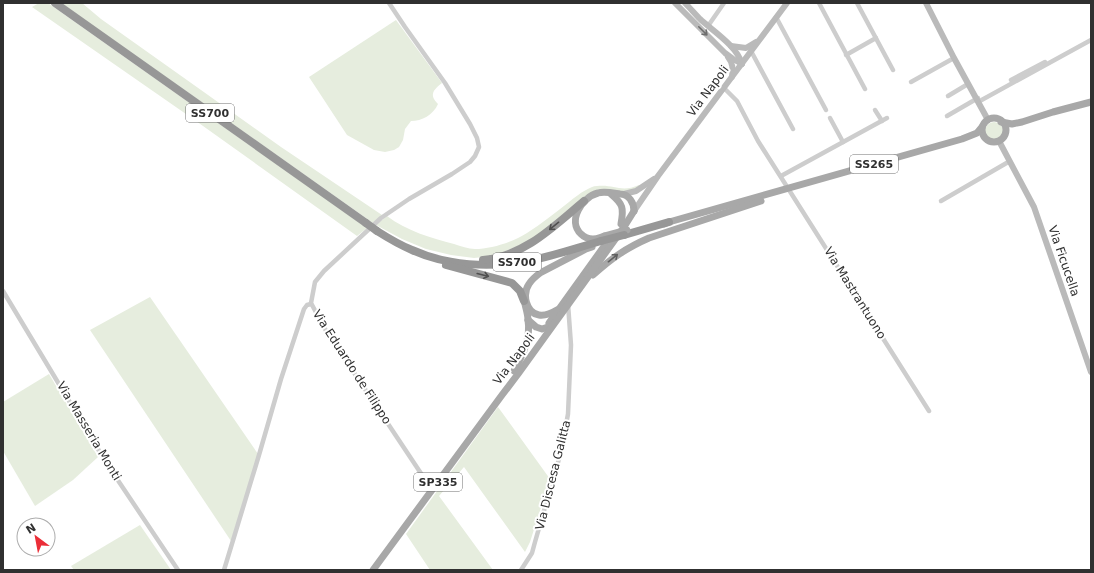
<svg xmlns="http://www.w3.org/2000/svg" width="1094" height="573" font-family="'DejaVu Sans',sans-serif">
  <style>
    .green { fill: #e6edde }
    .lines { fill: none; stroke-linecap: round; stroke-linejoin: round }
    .street { stroke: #cdcdcd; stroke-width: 4.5 }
    .secondary { stroke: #bababa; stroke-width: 6 }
    .primary { stroke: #a8a8a8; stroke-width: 7 }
    .highway { stroke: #979797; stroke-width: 8 }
    .primary-bridge { stroke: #a8a8a8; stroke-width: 7 }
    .highway-bridge { stroke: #979797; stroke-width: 8 }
    .oneway { stroke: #6e6e6e }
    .oneway2 { stroke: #4f4f4f }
    .oneway3 { stroke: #606060 }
    .labels { text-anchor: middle; stroke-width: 4; stroke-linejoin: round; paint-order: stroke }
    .shield { fill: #fff; stroke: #6e6e6e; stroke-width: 1 }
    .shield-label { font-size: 11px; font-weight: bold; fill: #303030 }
    .street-label { font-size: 12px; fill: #303030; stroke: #fff }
  </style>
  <rect width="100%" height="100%" fill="#fff"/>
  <g class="green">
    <polygon points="39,3 48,3 367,228 357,236 196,121 32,7"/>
    <polygon points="61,3 82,3 101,19 201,90 281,147 382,215 373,223"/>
    <path d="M396,20L442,83C433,90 429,95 438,104C433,115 422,121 411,121L405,129L403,140L399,147L394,150L385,152L374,150L347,135L309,77Z"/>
    <circle cx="994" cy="131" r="9"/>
    <path d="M639,185L640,187L625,192L602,189L533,240L493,256L474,258L451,255L426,249L402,239L376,225L387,216C406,231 432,238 454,244C461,246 468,249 475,249C491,249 513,242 527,233C541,224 555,213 569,202C574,198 580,193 586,190C590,188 593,186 597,186C614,184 621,193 639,185Z"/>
    <polygon points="150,297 258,454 231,541 90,330"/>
    <polygon points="49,374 98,457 73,480 35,506 3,451 3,402"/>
    <polygon points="498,407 550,479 530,542 525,552 464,467 439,496 493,570 430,570 406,534"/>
    <polygon points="140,525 171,570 74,570 71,566"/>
  </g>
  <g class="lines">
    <g class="street">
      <polyline points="389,3 405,27 445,83 470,124 477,138 479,147 475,156 470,162 452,174 409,199 381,218 324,271 315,282 311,303 325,329 432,490"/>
      <polyline points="819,3 865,89"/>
      <polyline points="857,3 893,70"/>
      <polyline points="776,17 826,110"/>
      <polyline points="708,26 724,3"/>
      <polyline points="751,51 793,129"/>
      <polyline points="846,55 876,38"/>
      <polyline points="1011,80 1045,62"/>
      <polyline points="911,82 954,58"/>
      <polyline points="724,88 737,101 758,141 929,411"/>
      <polyline points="948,96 968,84"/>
      <polyline points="978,102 1091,40"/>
      <polyline points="875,110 882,121"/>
      <polyline points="947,116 978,98"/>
      <polyline points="830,118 843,142"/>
      <polyline points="781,176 887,118"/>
      <polyline points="941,201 1010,161"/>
      <polyline points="3,291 107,464 178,570"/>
      <polyline points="224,570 259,455 281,379 304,309 307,305 311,304"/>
      <polyline points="521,570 532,553 535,542 561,452 568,414 571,345 568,304"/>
    </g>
    <g class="secondary">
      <polyline points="675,3 725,53 733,59 742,64"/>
      <path d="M685,3C690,8 695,14 700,19C713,31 737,46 742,64"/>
      <polyline points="926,3 954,58 988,120"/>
      <polyline points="731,46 746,48 756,42"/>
      <path d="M728,57C733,63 733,69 732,77"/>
      <polyline points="999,141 1034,207 1091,372"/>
      <polyline points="624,194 636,191 654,179"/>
      <polyline points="634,211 658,176 787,3"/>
    </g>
    <g class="primary">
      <circle cx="994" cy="130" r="12"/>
      <polyline points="1001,122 1012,124 1022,122 1053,112 1091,102"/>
      <path d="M611,194C623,204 624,208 621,224"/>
      <polyline points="664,224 669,222 962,139 977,133 982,127"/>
      <path d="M605,236C601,237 597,239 593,239C589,239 584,237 581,234C567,221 582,197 598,193C604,191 613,193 620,194C629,194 634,203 634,211"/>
      <path d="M593,275C612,258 626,248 649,238L761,201"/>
      <path d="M557,310C552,313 546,316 539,315C526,313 522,294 529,284C532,279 536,276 540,273L586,249L592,247"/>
      <polyline points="528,320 536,327 542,329 548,327 551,324"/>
      <polyline points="549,323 605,245"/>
      <path d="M514,371C523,355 531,338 528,320C528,315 526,309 525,304"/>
      <polyline points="373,570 502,395 518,374 624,227 634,211"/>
    </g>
    <g class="highway">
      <polyline points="55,3 366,223"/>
      <path d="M377,231C388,238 400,245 412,250C447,266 490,268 527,261C551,257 576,248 601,241"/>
      <polyline points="624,235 669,222"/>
      <path d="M483,260C525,256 554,226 584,201"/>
      <polyline points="446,265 512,283 520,291 524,301"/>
    </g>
    <polyline class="primary-bridge" points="605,236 627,230"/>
    <g class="highway-bridge">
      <polyline points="366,223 377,231"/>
      <polyline points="601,241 624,235"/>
    </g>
  </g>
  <defs><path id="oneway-shaft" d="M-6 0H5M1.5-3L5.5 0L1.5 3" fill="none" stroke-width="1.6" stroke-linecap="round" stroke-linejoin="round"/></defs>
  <use class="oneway" href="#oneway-shaft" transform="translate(703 31) rotate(45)"/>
  <g class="oneway2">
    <use href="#oneway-shaft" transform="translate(554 226) rotate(141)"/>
    <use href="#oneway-shaft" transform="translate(483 275) rotate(14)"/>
  </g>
  <use class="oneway3" href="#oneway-shaft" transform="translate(613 258) rotate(-39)"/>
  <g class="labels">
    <g class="shield">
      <rect x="186" y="104" width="48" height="18" rx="3"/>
      <rect x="850" y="155" width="48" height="18" rx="3"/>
      <rect x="493" y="253" width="48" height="18" rx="3"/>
      <rect x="414" y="473" width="48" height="18" rx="3"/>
    </g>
    <g class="shield-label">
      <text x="210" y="117">SS700</text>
      <text x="874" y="168">SS265</text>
      <text x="517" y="266">SS700</text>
      <text x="438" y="486">SP335</text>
    </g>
    <g class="street-label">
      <text transform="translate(708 91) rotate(-53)" y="4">Via Napoli</text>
      <text transform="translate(1064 261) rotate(71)" y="4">Via Ficucella</text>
      <text transform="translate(855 293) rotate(58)" y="4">Via Mastrantuono</text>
      <text transform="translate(514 359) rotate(-53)" y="4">Via Napoli</text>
      <text transform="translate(352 367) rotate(57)" y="4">Via Eduardo de Filippo</text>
      <text transform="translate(89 431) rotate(59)" y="4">Via Masseria Monti</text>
      <text transform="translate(553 475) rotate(-76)" y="4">Via Discesa Galitta</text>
    </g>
  </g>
  <rect width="1094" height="573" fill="none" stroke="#303030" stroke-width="8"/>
  <g transform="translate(36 537) rotate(328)"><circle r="19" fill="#ffffff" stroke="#acacac"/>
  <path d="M0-3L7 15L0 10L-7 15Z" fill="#eb2e38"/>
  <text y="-6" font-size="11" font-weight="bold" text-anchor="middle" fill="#303030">N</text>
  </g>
</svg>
